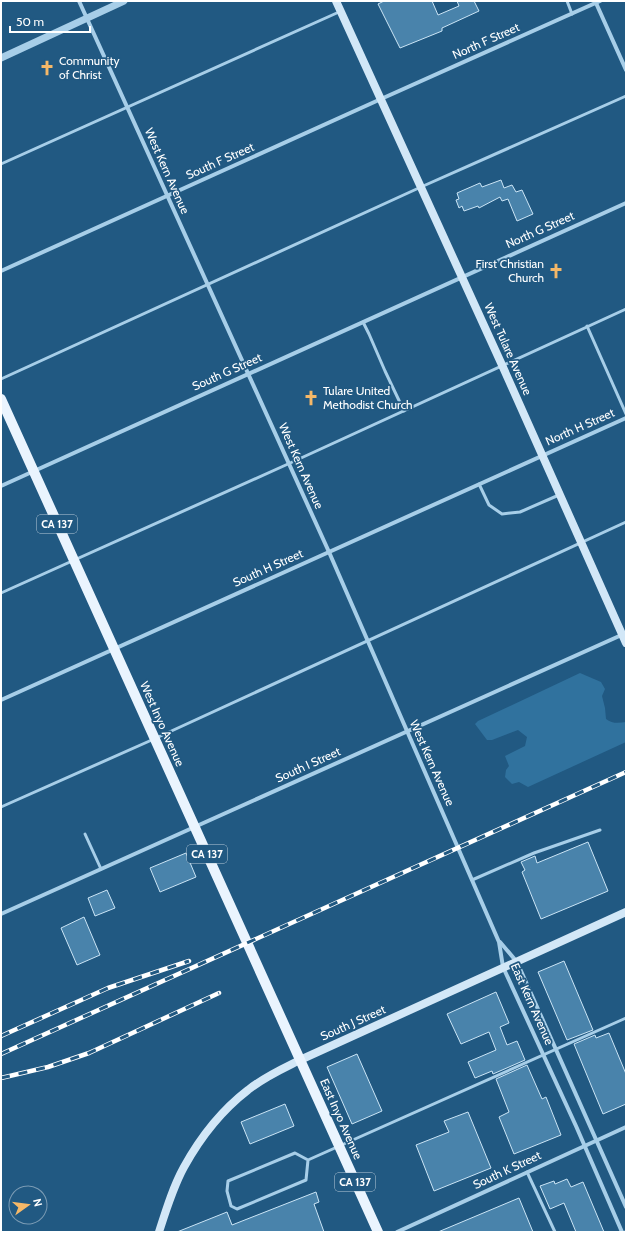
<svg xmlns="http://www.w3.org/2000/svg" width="627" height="1233" font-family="Cabin,sans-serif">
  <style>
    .green { fill: #30729e }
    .building { fill: #4983ab; stroke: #cbe5f6 }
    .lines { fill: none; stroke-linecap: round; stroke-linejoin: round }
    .service { stroke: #a7cee8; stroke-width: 3 }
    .minor { stroke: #a7cee8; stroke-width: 4 }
    .tertiary { stroke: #a7cee8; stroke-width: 7 }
    .secondary { stroke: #d2e7f7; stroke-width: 8 }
    .primary { stroke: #eaf4fe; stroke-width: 10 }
    .rail-casing { stroke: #fff; stroke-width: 4.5 }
    .rail { stroke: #215982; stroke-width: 3; stroke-dasharray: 9; stroke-linecap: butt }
    .labels { text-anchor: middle; stroke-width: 3.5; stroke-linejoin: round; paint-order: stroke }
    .shield { fill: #215982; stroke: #bccdda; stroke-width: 1 }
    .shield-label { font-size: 11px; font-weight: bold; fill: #fff }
    .street-label { font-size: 12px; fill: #fff; stroke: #215982 }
    .poi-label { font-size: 12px; fill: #fff; stroke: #215982; text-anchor: start }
  </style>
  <rect width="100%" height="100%" fill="#215982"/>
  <path class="green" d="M580,673L601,682L605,689L602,696L605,708L606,719C612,724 619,723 626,722V742L528,787L519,782L512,784L505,777L506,770L509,766L505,756L525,746L527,737L518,730L492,740H487L475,724L478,721Z"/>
  <g class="building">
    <polygon points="384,1 432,1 438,15 459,6 457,1 474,1 479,11 442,28 442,31 400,48 378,4"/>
    <polygon points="501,180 504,188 512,185 516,192 522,190 533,214 517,221 508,199 502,201 500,197 479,208 478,206 464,211 462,206 459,208 456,200 459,199 457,193 480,183 482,187"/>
    <polygon points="588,842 608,891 541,919 522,872 525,870 521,862 535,856 537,863"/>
    <polygon points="186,853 196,877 160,892 150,868"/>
    <polygon points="107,890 115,908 95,916 88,898"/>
    <polygon points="84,917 100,955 77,965 61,928"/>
    <polygon points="564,961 593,1030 567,1040 538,972"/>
    <polygon points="496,992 509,1023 500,1027 507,1045 517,1041 525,1060 493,1074 492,1071 475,1078 468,1062 496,1050 489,1032 461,1044 447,1014"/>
    <polygon points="609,1033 626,1074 626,1104 603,1114 574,1044 595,1035 596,1038"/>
    <polygon points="357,1054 382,1111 352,1124 327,1067"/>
    <polygon points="527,1065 542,1099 546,1097 561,1135 514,1154 499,1117 509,1112 496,1079"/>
    <polygon points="285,1104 294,1126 250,1144 241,1122"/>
    <polygon points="468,1112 491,1168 434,1191 416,1145 449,1132 444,1121"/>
    <polygon points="567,1179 571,1187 583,1182 604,1232 576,1232 564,1203 550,1209 540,1186 554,1181 555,1184"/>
    <polygon points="316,1192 319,1202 314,1204 324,1232 177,1232 227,1212 232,1225"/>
    <polygon points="519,1198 533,1232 438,1232"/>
  </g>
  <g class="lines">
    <g class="service">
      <polyline points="567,1 572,14"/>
      <polyline points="1,164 339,12"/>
      <polyline points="363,322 369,334 385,371 404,411"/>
      <polyline points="587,326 626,414"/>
      <polyline points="1,379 421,187 626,96"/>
      <polyline points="479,484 489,505 502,514 520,512 559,495"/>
      <polyline points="1,593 288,464 626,309"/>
      <polyline points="1,807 154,739 626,522"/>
      <polyline points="85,834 101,869"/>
      <polyline points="472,880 534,853 600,830"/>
      <polyline points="308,1160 306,1180 237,1209 231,1206 227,1191 228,1181 295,1153 308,1160 626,1018"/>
      <polyline points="527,1172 555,1232"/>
      <polyline points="625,1232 626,1232"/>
    </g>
    <g class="minor">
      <polyline points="79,1 329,552 499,942 503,967 576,1126 622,1232"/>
      <polyline points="596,3 626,70"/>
      <polyline points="1,271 381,99 600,1"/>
      <polyline points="1,486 626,203"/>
      <polyline points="1,700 626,418"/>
      <polyline points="1,914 626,633"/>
      <polyline points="500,942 517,962 626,1207"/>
      <polyline points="397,1232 626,1127"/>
    </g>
    <polyline class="tertiary" points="1,58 124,1"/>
    <g class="secondary">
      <polyline points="336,1 502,365 626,643"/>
      <path d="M159,1232C166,1210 173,1187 184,1167C200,1138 222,1110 248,1090C264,1077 282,1069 300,1060L626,912"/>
    </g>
    <polyline class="primary" points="1,399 378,1232"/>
    <defs>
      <g id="rail">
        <polyline points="1,1036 108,988 189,961"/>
        <polyline points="1,1054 626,772"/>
        <polyline points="1,1078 48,1067 89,1053 219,993"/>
      </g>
    </defs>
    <use href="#rail" class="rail-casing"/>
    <use href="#rail" class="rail"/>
  </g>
  <defs>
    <symbol id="church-bare" viewBox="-9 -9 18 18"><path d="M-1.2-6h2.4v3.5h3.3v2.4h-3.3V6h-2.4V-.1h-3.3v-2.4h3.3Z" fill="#f5b868" stroke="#215982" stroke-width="2.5" paint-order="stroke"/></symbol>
  </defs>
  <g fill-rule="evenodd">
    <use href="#church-bare" x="36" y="57" width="22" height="22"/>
    <use href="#church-bare" x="545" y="260" width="22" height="22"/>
    <use href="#church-bare" x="300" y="387" width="22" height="22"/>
  </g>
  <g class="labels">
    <g class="shield">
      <rect x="37" y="515" width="40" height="18" rx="3"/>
      <rect x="187" y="845" width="40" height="18" rx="3"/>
      <rect x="335" y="1173" width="40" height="18" rx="3"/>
    </g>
    <g class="shield-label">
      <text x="57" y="528">CA 137</text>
      <text x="207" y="858">CA 137</text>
      <text x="355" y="1186">CA 137</text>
    </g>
    <g class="street-label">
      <text transform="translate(486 41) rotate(-24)" y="4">North F Street</text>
      <text transform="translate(220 161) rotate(-24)" y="4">South F Street</text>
      <text transform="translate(167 171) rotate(66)" y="4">West Kern Avenue</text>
      <text transform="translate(540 230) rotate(-24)" y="4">North G Street</text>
      <text transform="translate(508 349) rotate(66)" y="4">West Tulare Avenue</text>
      <text transform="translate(227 372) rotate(-24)" y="4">South G Street</text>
      <text transform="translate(580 427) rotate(-24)" y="4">North H Street</text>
      <text transform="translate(301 466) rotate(66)" y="4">West Kern Avenue</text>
      <text transform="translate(268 568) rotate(-24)" y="4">South H Street</text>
      <text transform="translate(162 724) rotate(66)" y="4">West Inyo Avenue</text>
      <text transform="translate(432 763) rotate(66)" y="4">West Kern Avenue</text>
      <text transform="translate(308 765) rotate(-24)" y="4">South I Street</text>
      <text transform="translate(532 1004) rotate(66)" y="4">East Kern Avenue</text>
      <text transform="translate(353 1023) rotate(-24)" y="4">South J Street</text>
      <text transform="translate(341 1119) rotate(66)" y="4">East Inyo Avenue</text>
      <text transform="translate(507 1170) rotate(-25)" y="4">South K Street</text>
    </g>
    <g class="poi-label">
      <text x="59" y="65">Community<tspan x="59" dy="14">of Christ</tspan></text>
      <text x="544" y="268" text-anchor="end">First Christian<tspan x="544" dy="14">Church</tspan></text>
      <text x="323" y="395">Tulare United<tspan x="323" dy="14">Methodist Church</tspan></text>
    </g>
  </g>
  <rect width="627" height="1233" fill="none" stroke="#ffffff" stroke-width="4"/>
  <g transform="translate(28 1205) rotate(76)"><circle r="19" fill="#215982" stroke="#7a9bb4"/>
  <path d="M0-3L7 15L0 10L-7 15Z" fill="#f5b868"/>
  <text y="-6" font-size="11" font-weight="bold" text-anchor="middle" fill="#ffffff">N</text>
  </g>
  <path d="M10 26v6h80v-6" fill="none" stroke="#ffffff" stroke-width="2"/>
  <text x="16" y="26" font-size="12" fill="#ffffff" stroke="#215982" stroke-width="3" paint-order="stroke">50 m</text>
</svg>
